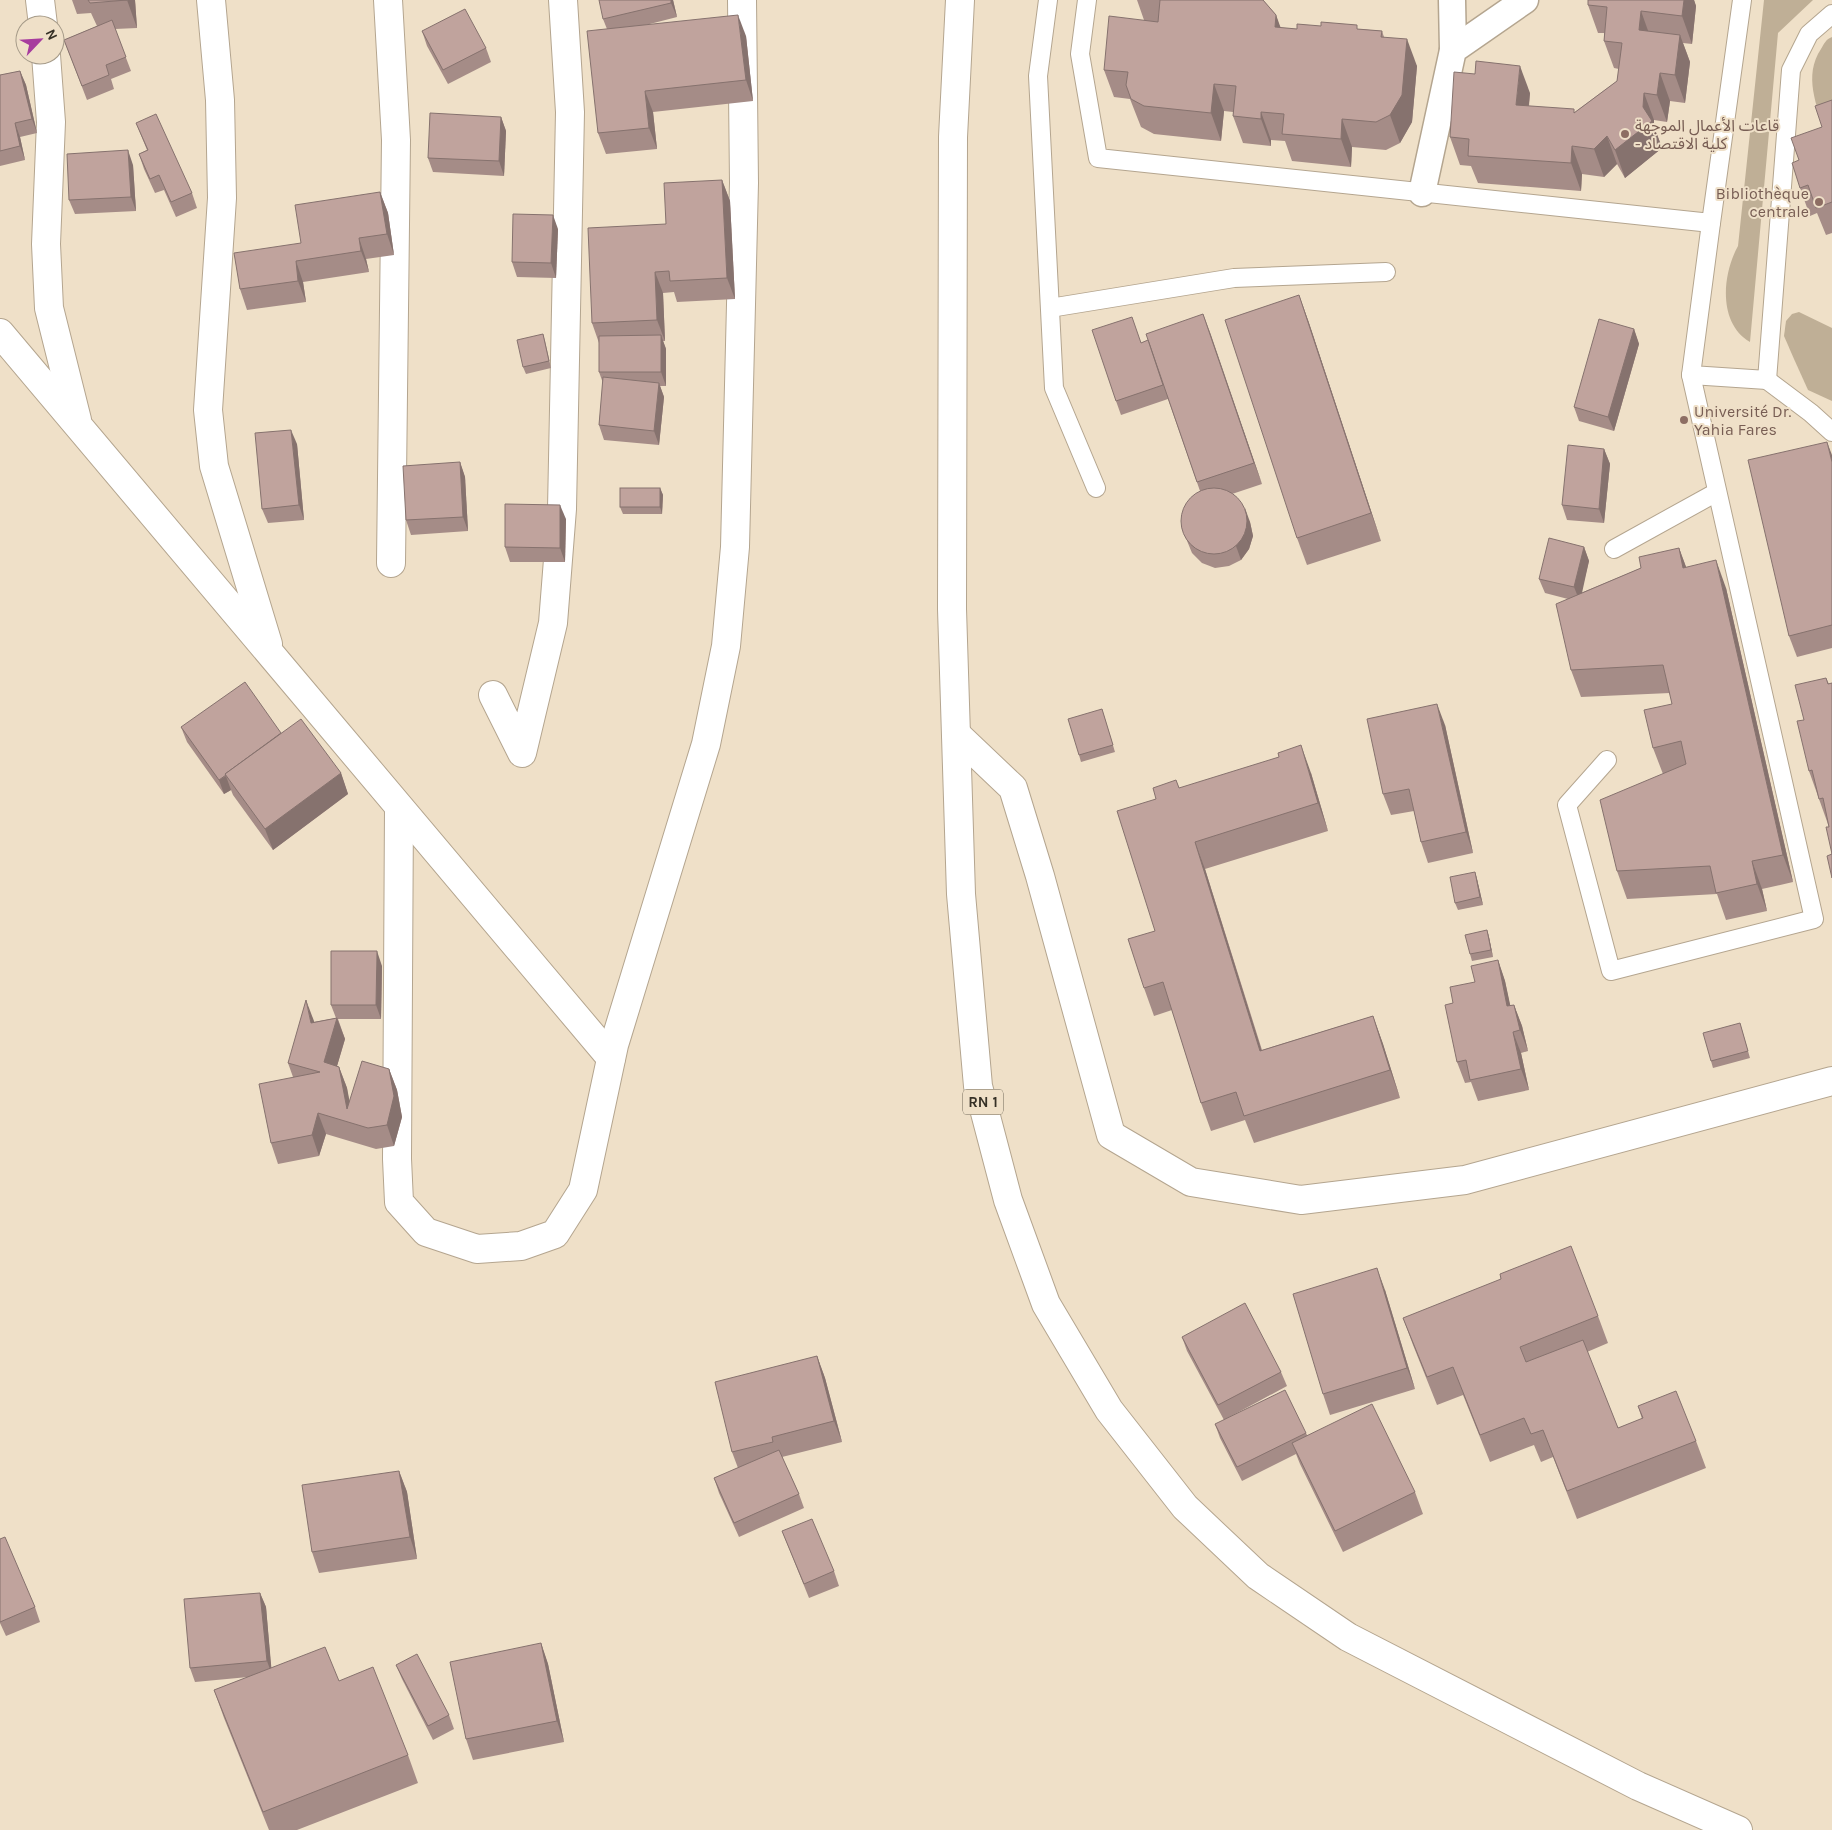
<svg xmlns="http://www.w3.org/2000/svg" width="1832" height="1830" font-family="Karla,'Noto Sans Arabic',sans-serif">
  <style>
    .green { fill: #bfaf96 }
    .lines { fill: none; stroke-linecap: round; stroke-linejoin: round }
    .service-casing { stroke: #b4a58f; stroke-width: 20 }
    .pedestrian-casing { stroke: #b4a58f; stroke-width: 29 }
    .minor-casing { stroke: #b4a58f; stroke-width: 30 }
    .primary-casing { stroke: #b4a58f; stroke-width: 30 }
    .service { stroke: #fff; stroke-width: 18 }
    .pedestrian { stroke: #fff; stroke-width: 26 }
    .minor { stroke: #fff; stroke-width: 28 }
    .primary { stroke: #fff; stroke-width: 28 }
    .wall { fill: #a58c87 }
    .shaded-wall { fill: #86726e }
    .building { fill: #c0a39d; stroke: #86726e }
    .education-dot { fill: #8d6e63; stroke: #efe0c8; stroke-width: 2 }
    .labels { text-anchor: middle; stroke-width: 4; stroke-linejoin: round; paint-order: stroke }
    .shield { fill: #efe0c8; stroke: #6e6657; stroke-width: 1 }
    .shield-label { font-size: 15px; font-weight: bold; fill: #363127 }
    .education-label { font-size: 16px; fill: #785e54; stroke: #efe0c8; text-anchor: start }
  </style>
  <rect width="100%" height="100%" fill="#efe0c8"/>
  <g class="green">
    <path d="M1764,0H1813L1778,33L1750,342C1718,323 1722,275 1738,246Z"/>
    <path d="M1832,37V131L1825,134C1817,105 1803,76 1821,49C1824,44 1826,39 1832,37Z"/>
    <polygon points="1799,312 1832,328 1832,401 1808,390 1794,359 1784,336 1786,321 1792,314"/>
  </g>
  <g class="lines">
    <defs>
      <g id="service">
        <polyline points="1048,0 1038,76 1054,388 1096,488"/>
        <polyline points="1087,0 1080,54 1098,158 1711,223 1742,0"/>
        <polyline points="1711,223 1691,375 1767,380 1791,70 1809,34 1832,14"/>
        <polyline points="1050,308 1234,278 1386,272"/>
        <polyline points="1767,380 1811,413 1832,432"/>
        <polyline points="1614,549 1717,492"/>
        <polyline points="1607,760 1567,805 1611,971 1814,919 1691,375"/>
      </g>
      <g id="pedestrian">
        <polyline points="1452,0 1453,50"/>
        <polyline points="1422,193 1453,50 1525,0"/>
      </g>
      <g id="minor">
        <polyline points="40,0 43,25"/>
        <polyline points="211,0 220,100 222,198 208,410 214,466 268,644"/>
        <polyline points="388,0 396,140 391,563"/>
        <polyline points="46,55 51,122 46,244 49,308 77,420"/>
        <polyline points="0,333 611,1058"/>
        <polyline points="493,695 522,753 553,623 562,509 570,112 563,0"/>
        <polyline points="956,734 1013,788 1040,876 1111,1135 1191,1182 1301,1200 1465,1180 1832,1081"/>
        <polyline points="399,808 397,1159 399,1202 426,1232 477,1249 521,1246 555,1234 583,1190 614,1045 706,744 726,646 735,547 744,183 742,0"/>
      </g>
      <polyline id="primary" points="960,0 953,137 952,609 961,894 978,1086 1008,1200 1046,1304 1109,1410 1185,1507 1258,1576 1348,1637 1638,1786 1738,1830"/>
    </defs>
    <use href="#service" class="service-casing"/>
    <use href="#pedestrian" class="pedestrian-casing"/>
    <use href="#minor" class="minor-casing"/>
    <use href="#primary" class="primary-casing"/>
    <use href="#service" class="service"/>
    <use href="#pedestrian" class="pedestrian"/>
    <use href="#minor" class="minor"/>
    <use href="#primary" class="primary"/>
  </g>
  <g class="wall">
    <polygon points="72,0 135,0 137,28 115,29 131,71 111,79 114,89 87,100 64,40 97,26 91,13 77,14"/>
    <polygon points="673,0 677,17 642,26 746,36 753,101 653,112 657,149 606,154 598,133 607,29 603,19"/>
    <polygon points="1137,0 1263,0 1276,15 1280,28 1297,29 1359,29 1382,31 1384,37 1417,66 1412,122 1400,143 1386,150 1352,147 1351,167 1292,161 1285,141 1271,140 1271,146 1243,143 1233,116 1233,112 1224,111 1221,141 1154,134 1141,127 1130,99 1114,97 1104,70 1144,20"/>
    <polygon points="1588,0 1694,0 1696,6 1692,44 1683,43 1690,62 1685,103 1670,101 1667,122 1654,120 1654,126 1662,148 1625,178 1617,164 1604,177 1582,174 1581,191 1478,183 1471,166 1460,165 1450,137 1530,93 1529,106 1575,112 1617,81 1619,69 1614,68 1604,41 1604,33 1598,33 1588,5"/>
    <polygon points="422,31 486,48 491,62 448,84 427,46"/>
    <polygon points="20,71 26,85 37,133 20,137 25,160 0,166 0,75"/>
    <polygon points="1832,100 1832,233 1826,235 1817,213 1810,216 1800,188 1799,160 1822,127"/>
    <polygon points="501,117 506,131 504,176 433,172 428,158"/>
    <polygon points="136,123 192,193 197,208 176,217 164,190 155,193 144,169 139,154 147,150"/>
    <polygon points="133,165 136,211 75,214 69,200"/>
    <polygon points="722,180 730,201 735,299 677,302 674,292 663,293 665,341 663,341 666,349 666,386 660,386 664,397 659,445 604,440 599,425 603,383 599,372 599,343 592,323 666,224"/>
    <polygon points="380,192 388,213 394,255 366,259 369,272 303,282 306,302 247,310 240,289 301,243"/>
    <polygon points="558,229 556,278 517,277 512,262"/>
    <polygon points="1299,295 1309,323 1381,541 1307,565 1297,538"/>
    <polygon points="1203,314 1262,484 1232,494 1250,522 1253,536 1249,549 1241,560 1229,566 1215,568 1202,563 1192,553 1181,526 1200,491 1168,399 1121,415 1116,401 1141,343 1148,340"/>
    <polygon points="1634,329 1639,344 1614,431 1579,421 1574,407"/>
    <polygon points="543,334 545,341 551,368 526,374 523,367"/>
    <polygon points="297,444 304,520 268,523 262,509"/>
    <polygon points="1604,449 1610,464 1604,523 1567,520 1562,505"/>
    <polygon points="1832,455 1832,648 1797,657 1789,636"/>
    <polygon points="460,462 465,477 468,531 411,535 406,520"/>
    <polygon points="660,488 663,495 662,514 623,514 620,507"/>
    <polygon points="566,519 565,562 510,562 505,547"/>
    <polygon points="1584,547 1589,561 1581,593 1641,568 1679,548 1686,567 1726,588 1793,882 1762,889 1767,911 1726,920 1717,894 1627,899 1617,871 1663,774 1653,748 1672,704 1670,693 1581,697 1571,670 1568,599 1545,593 1539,579"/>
    <polygon points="1826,678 1829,684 1829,827 1809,771 1804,720"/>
    <polygon points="1102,709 1115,752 1081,762 1079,755"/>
    <polygon points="1445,725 1473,853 1428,863 1421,842 1414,811 1391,815 1383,794"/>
    <polygon points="181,727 281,733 341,773 348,794 273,850 233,795 231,790 224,794 187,742"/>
    <polygon points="1311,773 1328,831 1205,869 1262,1050 1373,1016 1383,1044 1400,1098 1254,1143 1245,1120 1211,1131 1201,1103 1172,1010 1154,1016 1144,988 1155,931 1176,780 1179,788"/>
    <polygon points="1475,872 1477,879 1483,905 1458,910 1455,903"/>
    <polygon points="1487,930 1489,937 1493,957 1472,961 1470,954"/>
    <polygon points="1498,960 1505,981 1510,1006 1514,1005 1522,1026 1528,1051 1521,1053 1529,1090 1478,1101 1471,1082 1465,1083 1457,1062 1453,1003"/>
    <polygon points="382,966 381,1019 338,1019 345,1039 337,1066 339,1067 347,1088 349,1102 389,1069 397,1090 402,1117 394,1146 376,1149 326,1134 319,1156 278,1164 271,1143 293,1077 288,1063 314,1022 336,1018 331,1005"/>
    <polygon points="1740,1023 1750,1058 1713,1068 1711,1061"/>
    <polygon points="1385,1290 1415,1389 1330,1415 1323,1394"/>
    <polygon points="1598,1316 1608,1343 1587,1352 1618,1428 1642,1419 1638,1406 1696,1441 1706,1468 1577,1519 1553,1457 1541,1462 1534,1445 1490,1462 1463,1395 1437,1405 1413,1345 1403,1318"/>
    <polygon points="1182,1337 1281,1372 1287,1386 1224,1420 1187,1351"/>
    <polygon points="817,1356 825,1378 842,1442 782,1457 799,1494 804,1508 739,1537 719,1493 714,1478 738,1468 732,1452"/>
    <polygon points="1215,1424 1306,1433 1307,1435 1415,1492 1423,1514 1343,1552 1300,1464 1296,1454 1242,1481 1220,1438"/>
    <polygon points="399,1471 407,1492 417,1559 319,1573 312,1552"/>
    <polygon points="782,1531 834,1571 839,1586 809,1598"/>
    <polygon points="0,1539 35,1607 40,1622 6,1636 0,1623"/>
    <polygon points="260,1593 266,1607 271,1668 339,1681 408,1755 418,1783 297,1830 269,1830 224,1718 214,1690 248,1677 195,1682 190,1668"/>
    <polygon points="541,1643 548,1664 564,1742 473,1760 466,1739"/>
    <polygon points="396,1665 449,1715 454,1729 433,1740 402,1679"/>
  </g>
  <g class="shaded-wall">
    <polygon points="127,0 135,0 137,28"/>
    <polygon points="671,0 673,0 677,17 671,3"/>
    <polygon points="1684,0 1694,0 1696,6 1692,44 1682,16"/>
    <polygon points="1641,11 1651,39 1639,30"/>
    <polygon points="738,15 746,36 753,101 746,80"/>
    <polygon points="1276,15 1286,42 1275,27"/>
    <polygon points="1680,35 1690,62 1685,103 1675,75"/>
    <polygon points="1407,39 1417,66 1412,122 1400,143 1390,115"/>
    <polygon points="1520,66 1530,93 1526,132 1516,105"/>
    <polygon points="20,71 26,85 37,133 32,119"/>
    <polygon points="1660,73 1670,101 1667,122 1657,95"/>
    <polygon points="1214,84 1224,111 1221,141 1211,113"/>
    <polygon points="645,91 653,112 657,149 649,128"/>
    <polygon points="1644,93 1654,120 1654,126 1662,148 1625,178 1615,150 1643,107"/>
    <polygon points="1261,112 1271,140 1271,146 1261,119"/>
    <polygon points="501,117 506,131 504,176 499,161"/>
    <polygon points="1342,119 1352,147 1351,167 1341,139"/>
    <polygon points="15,123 20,137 25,160 20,146"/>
    <polygon points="1607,136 1617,164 1604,177 1594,149"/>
    <polygon points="1572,146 1582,174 1581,191 1571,163"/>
    <polygon points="128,150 133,165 136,211 131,197"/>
    <polygon points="722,180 730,201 735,299 727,278"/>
    <polygon points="380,192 388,213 394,255 387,234"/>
    <polygon points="553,215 558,229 556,278 551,263"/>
    <polygon points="359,238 366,259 369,272 361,251"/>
    <polygon points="296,261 303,282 306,302 298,281"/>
    <polygon points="655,272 663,293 665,341 657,320"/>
    <polygon points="1299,295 1309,323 1381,541 1371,513"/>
    <polygon points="1203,314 1211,335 1262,484 1254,463"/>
    <polygon points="1634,329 1639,344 1614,431 1608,417"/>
    <polygon points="661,335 666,349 666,386 661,372"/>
    <polygon points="659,383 664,397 659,445 654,431"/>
    <polygon points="291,430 297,444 304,520 299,505"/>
    <polygon points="1827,442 1832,455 1832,462"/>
    <polygon points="1604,449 1610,464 1604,523 1599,509"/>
    <polygon points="460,462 465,477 468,531 463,517"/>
    <polygon points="660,488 663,495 662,514 660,507"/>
    <polygon points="560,505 566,519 565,562 560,548"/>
    <polygon points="1245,508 1250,522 1253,536 1249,549 1241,560 1236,546"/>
    <polygon points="1584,547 1589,561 1580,602 1574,587"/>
    <polygon points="1679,548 1689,575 1683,568"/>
    <polygon points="1716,560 1726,588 1793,882 1783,855"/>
    <polygon points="1437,704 1445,725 1473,853 1466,832"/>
    <polygon points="1301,745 1311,773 1328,831 1318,803"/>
    <polygon points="341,773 348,794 273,850 265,829"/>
    <polygon points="226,776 231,790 224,794 219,780"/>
    <polygon points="1195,842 1205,869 1270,1078 1260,1051"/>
    <polygon points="1752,861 1762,889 1767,911 1757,884"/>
    <polygon points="1475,872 1477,879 1483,905 1480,897"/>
    <polygon points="1487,930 1489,937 1493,957 1491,950"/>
    <polygon points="377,951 382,966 381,1019 376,1005"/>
    <polygon points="1498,960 1505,981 1515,1027 1507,1006"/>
    <polygon points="306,1000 314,1021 318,1044 311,1023"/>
    <polygon points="1514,1005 1522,1026 1528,1051 1520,1030"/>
    <polygon points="1373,1016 1383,1044 1400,1098 1390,1070"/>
    <polygon points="337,1018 345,1039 332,1083 324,1062"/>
    <polygon points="1513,1032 1521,1053 1529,1090 1521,1069"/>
    <polygon points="339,1067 347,1088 354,1124 347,1109"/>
    <polygon points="389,1069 397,1090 402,1117 394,1146 387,1125"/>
    <polygon points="318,1113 326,1134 319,1156 312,1135"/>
    <polygon points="1377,1268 1385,1290 1415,1389 1407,1368"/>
    <polygon points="817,1356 825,1378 842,1442 834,1421"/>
    <polygon points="399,1471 407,1492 417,1559 410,1537"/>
    <polygon points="260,1593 266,1607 272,1675 267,1661"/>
    <polygon points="541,1643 548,1664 564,1742 557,1721"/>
  </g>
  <g class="building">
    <polygon points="88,0 127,0 90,3"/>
    <polygon points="599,0 671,0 671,3 603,19"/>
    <polygon points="1160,0 1263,0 1276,15 1275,27 1297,29 1297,24 1321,26 1321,22 1357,25 1357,29 1382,31 1381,37 1407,39 1402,95 1390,115 1376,122 1342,119 1341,139 1282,134 1284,114 1261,112 1261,119 1233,116 1236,86 1214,84 1211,113 1144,106 1131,99 1126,85 1128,72 1104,70 1109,16 1158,22"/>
    <polygon points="1588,0 1684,0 1682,16 1641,11 1639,30 1680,35 1675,75 1660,73 1657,95 1644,93 1643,107 1652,121 1615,150 1607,136 1594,149 1572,146 1571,163 1468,156 1469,139 1450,137 1454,72 1475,74 1476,61 1520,66 1516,105 1574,109 1574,113 1617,81 1622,43 1604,41 1607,7 1588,5"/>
    <polygon points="465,9 486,48 443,70 422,31"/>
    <polygon points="738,15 746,80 645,91 649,128 598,133 587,31"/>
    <polygon points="112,20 126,57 106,65 109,75 82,86 64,40"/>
    <polygon points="20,71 32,119 15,123 20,146 0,151 0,75"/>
    <polygon points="1832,100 1832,202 1816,208 1808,185 1800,188 1792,163 1799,160 1791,138 1822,127 1815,106"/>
    <polygon points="430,113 501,117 499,161 428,158"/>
    <polygon points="156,114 192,193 171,202 159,175 150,179 139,154 148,150 136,123"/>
    <polygon points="128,150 131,197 69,200 67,154"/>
    <polygon points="722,180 727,278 670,281 669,271 655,272 657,320 592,323 588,228 666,224 664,183"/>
    <polygon points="380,192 387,234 359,238 361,251 296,261 298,281 240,289 234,253 301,243 295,205"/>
    <polygon points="513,214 553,215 551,263 512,262"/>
    <polygon points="1299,295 1371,513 1297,538 1225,320"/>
    <polygon points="1203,314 1254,463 1197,482 1146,334"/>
    <polygon points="1132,317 1141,343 1148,340 1163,385 1116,401 1092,330"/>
    <polygon points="1599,319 1634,329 1608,417 1574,407"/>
    <polygon points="543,334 549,361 523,367 517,340"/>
    <polygon points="661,335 661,372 599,372 599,336"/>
    <polygon points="603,377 659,383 654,431 599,425"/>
    <polygon points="291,430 299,505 262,509 255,433"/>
    <polygon points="1827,442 1832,462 1832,625 1789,636 1748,460"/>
    <polygon points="1568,445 1604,449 1599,509 1562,505"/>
    <polygon points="460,462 463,517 406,520 403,466"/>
    <rect x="620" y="488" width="40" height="19"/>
    <circle cx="1214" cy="521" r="33"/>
    <polygon points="505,504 560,505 560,548 505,547"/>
    <polygon points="1549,538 1584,547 1574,587 1539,579"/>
    <polygon points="1679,548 1683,568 1716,560 1783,855 1752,861 1757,884 1716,893 1710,866 1617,871 1600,800 1686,764 1681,741 1653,748 1644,710 1672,704 1663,665 1571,670 1556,604 1641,568 1639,557"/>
    <polygon points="1826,678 1828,684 1832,683 1832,854 1826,827 1829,827 1823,798 1819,799 1812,770 1809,771 1797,721 1804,720 1795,685"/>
    <polygon points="245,682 281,733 225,774 226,775 219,780 181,727"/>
    <polygon points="1437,704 1466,832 1421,842 1409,789 1383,794 1367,719"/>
    <polygon points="1102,709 1113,745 1079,755 1068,719"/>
    <polygon points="301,719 341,773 265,829 225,774"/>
    <polygon points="1301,745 1318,803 1195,842 1260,1051 1373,1016 1390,1070 1244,1116 1236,1092 1201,1103 1163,982 1144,988 1128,939 1155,931 1117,811 1156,799 1153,788 1176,780 1179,788 1279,757 1278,753"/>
    <polygon points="1832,854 1832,878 1827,856"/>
    <polygon points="1475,872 1480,897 1455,903 1450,877"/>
    <polygon points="1487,930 1491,950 1470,954 1465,935"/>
    <polygon points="331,951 377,951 376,1005 331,1005"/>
    <polygon points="1498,960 1507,1006 1514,1005 1520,1030 1513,1032 1521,1069 1470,1080 1466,1060 1457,1062 1445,1005 1453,1003 1450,987 1475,982 1471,966"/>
    <polygon points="306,1000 311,1023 337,1018 324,1062 339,1067 347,1109 362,1061 389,1069 394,1096 387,1125 368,1128 318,1113 312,1135 271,1143 259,1084 320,1072 288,1063"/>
    <polygon points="1740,1023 1748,1051 1711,1061 1703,1033"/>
    <polygon points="1571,1246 1598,1316 1520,1347 1526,1362 1583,1340 1618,1428 1643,1418 1638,1406 1676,1391 1696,1441 1567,1491 1543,1430 1531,1434 1524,1418 1480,1435 1453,1367 1427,1377 1403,1318 1501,1279 1500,1274"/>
    <polygon points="1377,1268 1407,1368 1323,1394 1293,1294"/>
    <polygon points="1245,1303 1281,1372 1218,1405 1182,1337"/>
    <polygon points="817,1356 834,1421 772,1437 773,1442 732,1452 715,1382"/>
    <polygon points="1285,1390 1306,1433 1237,1467 1215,1424"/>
    <polygon points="1372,1404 1415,1492 1335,1531 1292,1443"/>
    <polygon points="779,1450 799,1494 734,1523 714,1478"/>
    <polygon points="399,1471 410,1537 312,1552 302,1485"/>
    <polygon points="812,1519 834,1571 804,1584 782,1531"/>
    <polygon points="5,1537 35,1607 0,1622 0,1539"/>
    <polygon points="260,1593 267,1661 190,1668 184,1599"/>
    <polygon points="541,1643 557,1721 466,1739 450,1662"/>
    <polygon points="325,1647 339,1681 373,1667 408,1755 263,1812 214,1690"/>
    <polygon points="417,1654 449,1715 428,1726 396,1665"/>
  </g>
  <g class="education-dot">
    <circle cx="1625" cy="134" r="5"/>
    <circle cx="1819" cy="202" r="5"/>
    <circle cx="1684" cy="420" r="5"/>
  </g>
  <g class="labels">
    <rect class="shield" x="963" y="1089.5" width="40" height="25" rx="4"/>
    <g class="shield-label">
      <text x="983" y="1107">RN 1</text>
    </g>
    <g class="education-label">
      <text x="1635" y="131">قاعات الأعمال الموجهة<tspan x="1635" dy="18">- كلية الاقتصاد</tspan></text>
      <text x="1809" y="199" text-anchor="end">Bibliothèque<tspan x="1809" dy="18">centrale</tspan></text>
      <text x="1694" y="417">Université Dr.<tspan x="1694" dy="18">Yahia Fares</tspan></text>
    </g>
  </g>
  <g transform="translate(40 40) rotate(65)"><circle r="24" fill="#efe0c8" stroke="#a59a88"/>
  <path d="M0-4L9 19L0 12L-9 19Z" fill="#a73c9e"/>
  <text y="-8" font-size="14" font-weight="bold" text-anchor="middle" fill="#363127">N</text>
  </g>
</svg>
